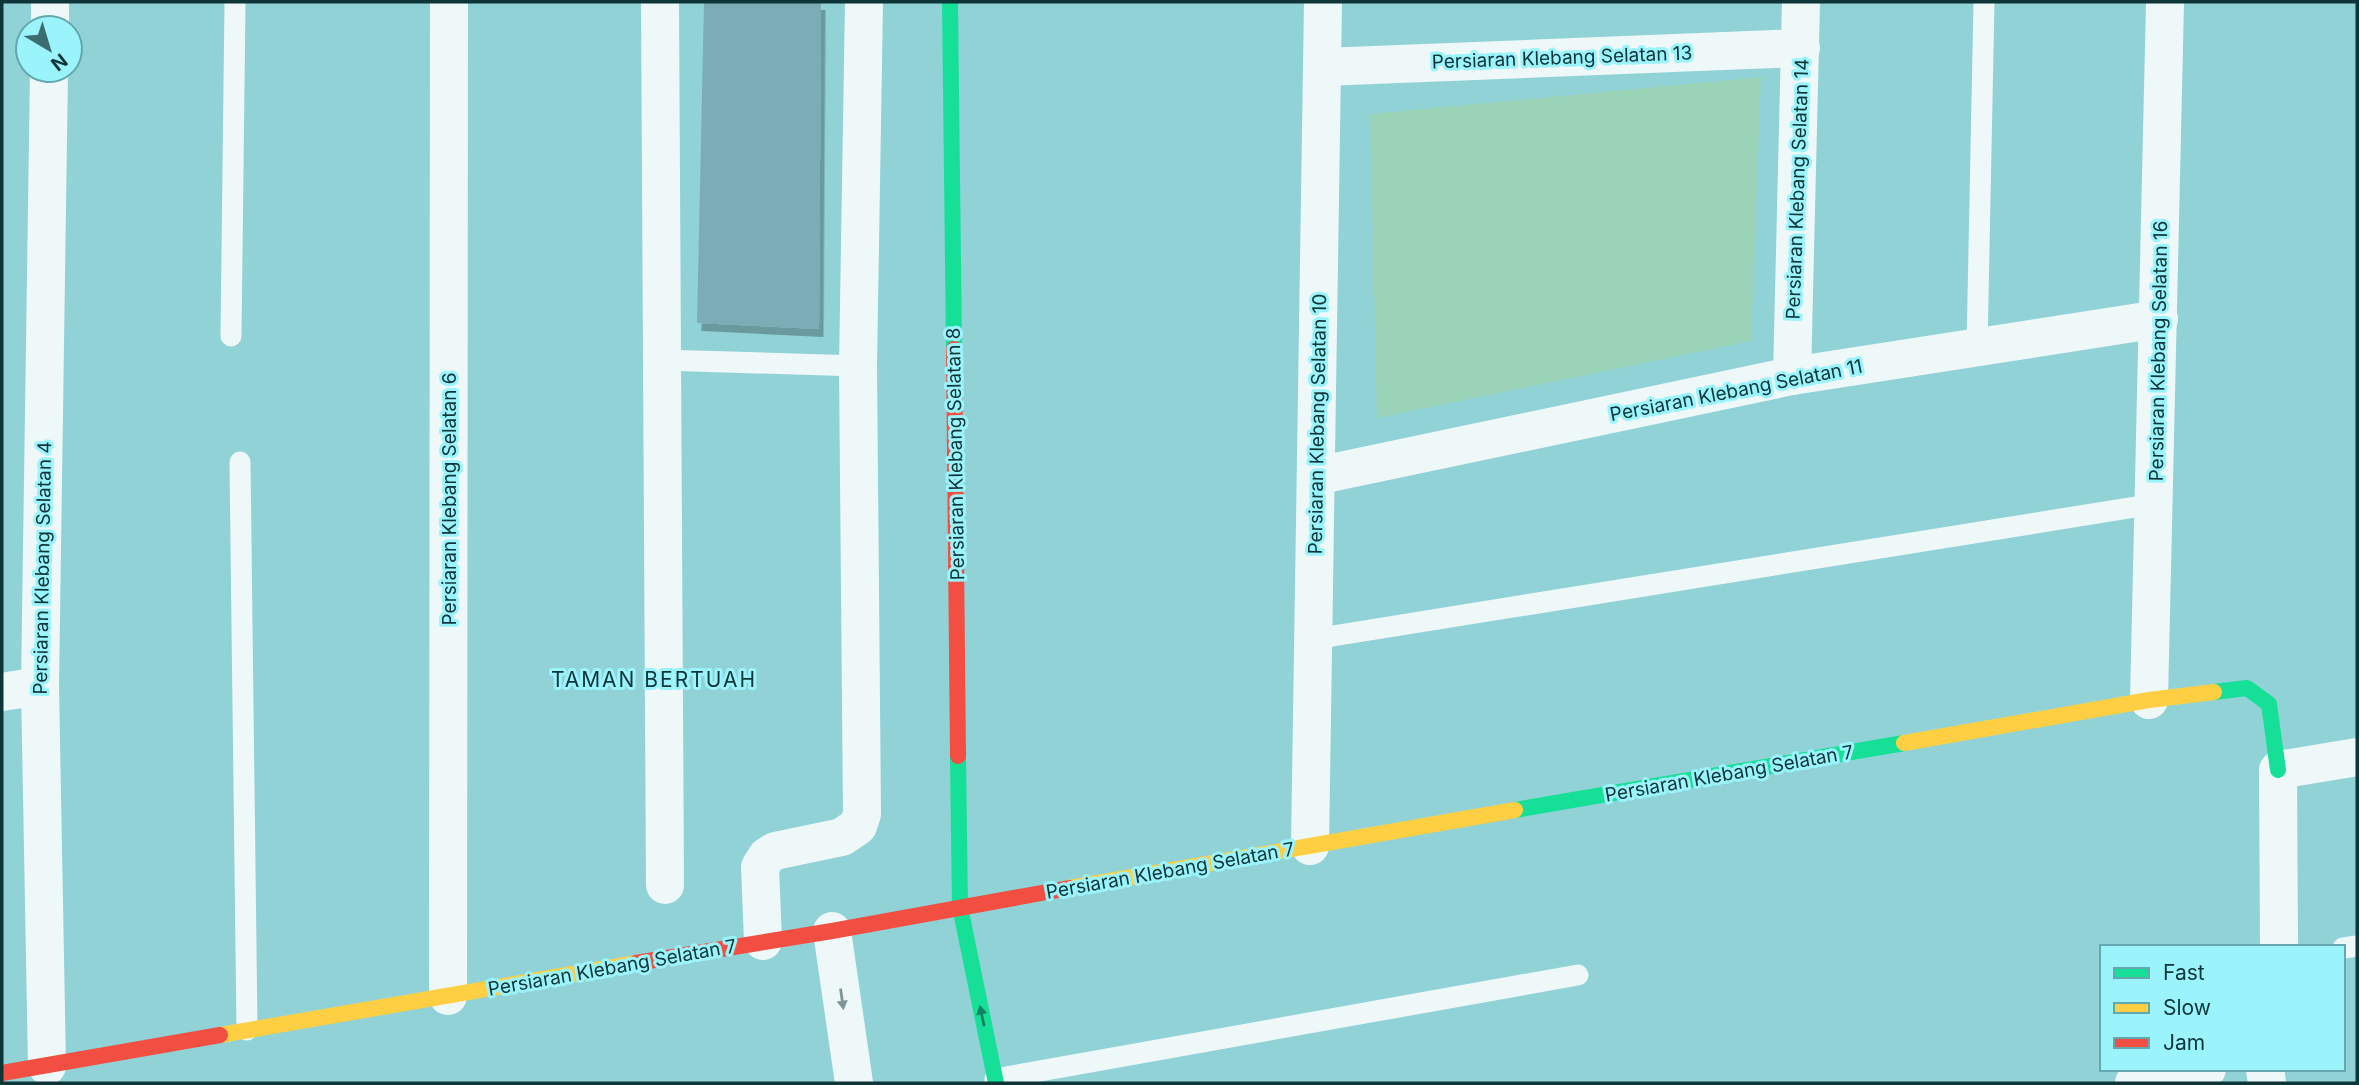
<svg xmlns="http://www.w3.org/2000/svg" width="2359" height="1085" font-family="Inter,sans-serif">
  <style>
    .green { fill: #9ad3b7 }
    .building { fill: #7badb6; filter: url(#shadow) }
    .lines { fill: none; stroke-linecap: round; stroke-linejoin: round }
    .lane { stroke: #eef8f9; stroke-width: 21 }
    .street { stroke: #eef8f9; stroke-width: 38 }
    .fast { stroke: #16e098; stroke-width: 16 }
    .slow { stroke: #ffcf43; stroke-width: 16 }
    .jam { stroke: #f24e42; stroke-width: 16 }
    .oneway { fill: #7e9698 }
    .oneway2 { fill: #128263 }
    .labels { text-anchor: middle; stroke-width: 6; stroke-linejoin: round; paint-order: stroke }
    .street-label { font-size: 19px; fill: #0e3538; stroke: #9bf4fc }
    .neighbourhood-label { font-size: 21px; letter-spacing: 2px; fill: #0e3538; stroke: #9bf4fc }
  </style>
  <defs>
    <filter id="shadow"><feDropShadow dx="4.5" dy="8" stdDeviation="0" flood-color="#0004"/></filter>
  </defs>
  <rect width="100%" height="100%" fill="#91d2d7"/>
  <polygon class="green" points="1761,77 1751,341 1377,418 1370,114"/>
  <polygon class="building" points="704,2 821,2 819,329 697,323"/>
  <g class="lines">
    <g class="lane">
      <polyline points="231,336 235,2"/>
      <polyline points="1977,347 1984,2"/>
      <polyline points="662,360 858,366"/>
      <polyline points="240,462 247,1030"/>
      <polyline points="1314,639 2154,504"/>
      <polyline points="2343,948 2357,946"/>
      <polyline points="995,1079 1578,975"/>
    </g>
    <g class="street">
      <polyline points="660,2 665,885"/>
      <polyline points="50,28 50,2"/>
      <polyline points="1323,67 1801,48"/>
      <polyline points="1792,376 1801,2"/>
      <polyline points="1316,476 1792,376 2159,319"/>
      <polyline points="2,692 40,686"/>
      <polyline points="2149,700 2165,2"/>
      <polyline points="1310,846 1323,2"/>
      <polyline points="832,931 854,1083"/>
      <polyline points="763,941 760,867 767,856 775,851 842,837 858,826 862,814 858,366 864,2"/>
      <polyline points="2279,947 2278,770 2357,757"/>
      <polyline points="448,996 449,2"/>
      <polyline points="47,1066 40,686 49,70"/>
      <polyline points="2265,1069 2267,1083"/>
      <polyline points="2134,1083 2187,1076 2207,1069"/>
    </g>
    <g class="fast">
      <polyline points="950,2 954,349"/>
      <polyline points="2214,692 2247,688 2269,704 2278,770"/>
      <polyline points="958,756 960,907 996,1083"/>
      <polyline points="1515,810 1904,743"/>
    </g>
    <g class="slow">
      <polyline points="1904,743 2149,700 2214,692"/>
      <polyline points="1069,888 1515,810"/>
      <polyline points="220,1035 636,963"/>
    </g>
    <g class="jam">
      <polyline points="954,349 958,756"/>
      <polyline points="636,963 832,931 1069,888"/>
      <polyline points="2,1073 220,1035"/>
    </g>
  </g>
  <defs><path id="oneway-solid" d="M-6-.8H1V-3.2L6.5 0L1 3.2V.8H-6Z" transform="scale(1.75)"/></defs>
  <use class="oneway" href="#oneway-solid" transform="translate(842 999) rotate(82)"/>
  <use class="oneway2" href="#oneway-solid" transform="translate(982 1016) rotate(-102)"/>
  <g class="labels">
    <g class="street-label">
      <text transform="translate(1562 57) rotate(-2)" y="7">Persiaran Klebang Selatan 13</text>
      <text transform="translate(1797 189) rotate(-88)" y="7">Persiaran Klebang Selatan 14</text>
      <text transform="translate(2158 351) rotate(-89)" y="7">Persiaran Klebang Selatan 16</text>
      <text transform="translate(1736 390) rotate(-11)" y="7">Persiaran Klebang Selatan 11</text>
      <text transform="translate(1317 424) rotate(-89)" y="7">Persiaran Klebang Selatan 10</text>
      <text transform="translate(955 454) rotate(-91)" y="7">Persiaran Klebang Selatan 8</text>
      <text transform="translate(449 499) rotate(-90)" y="7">Persiaran Klebang Selatan 6</text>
      <text transform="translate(42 568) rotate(-89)" y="7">Persiaran Klebang Selatan 4</text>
      <text transform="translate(1729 773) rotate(-10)" y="7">Persiaran Klebang Selatan 7</text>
      <text transform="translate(1170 870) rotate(-10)" y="7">Persiaran Klebang Selatan 7</text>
      <text transform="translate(612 967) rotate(-10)" y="7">Persiaran Klebang Selatan 7</text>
    </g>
    <g class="neighbourhood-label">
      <text x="654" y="687">TAMAN BERTUAH</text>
    </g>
  </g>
  <rect width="2359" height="1085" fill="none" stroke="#0e3538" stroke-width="7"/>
  <rect x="2100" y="945" width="245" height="126" fill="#9bf4fc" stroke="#63a8ae" stroke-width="2"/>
  <rect x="2114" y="968" width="35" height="10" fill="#16e098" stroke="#63a8ae" stroke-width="2"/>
  <text x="2163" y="980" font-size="21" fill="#0e3538">Fast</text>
  <rect x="2114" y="1003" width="35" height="10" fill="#ffcf43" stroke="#63a8ae" stroke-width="2"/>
  <text x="2163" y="1015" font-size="21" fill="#0e3538">Slow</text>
  <rect x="2114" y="1038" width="35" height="10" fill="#f24e42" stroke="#63a8ae" stroke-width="2"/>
  <text x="2163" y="1050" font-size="21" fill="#0e3538">Jam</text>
  <g transform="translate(49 49) rotate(142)"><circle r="33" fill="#9bf4fc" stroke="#63a8ae" stroke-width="2"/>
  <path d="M0-5L12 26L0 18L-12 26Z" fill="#3c6c70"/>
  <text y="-10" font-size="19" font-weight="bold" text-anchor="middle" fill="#0e3538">N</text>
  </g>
</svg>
